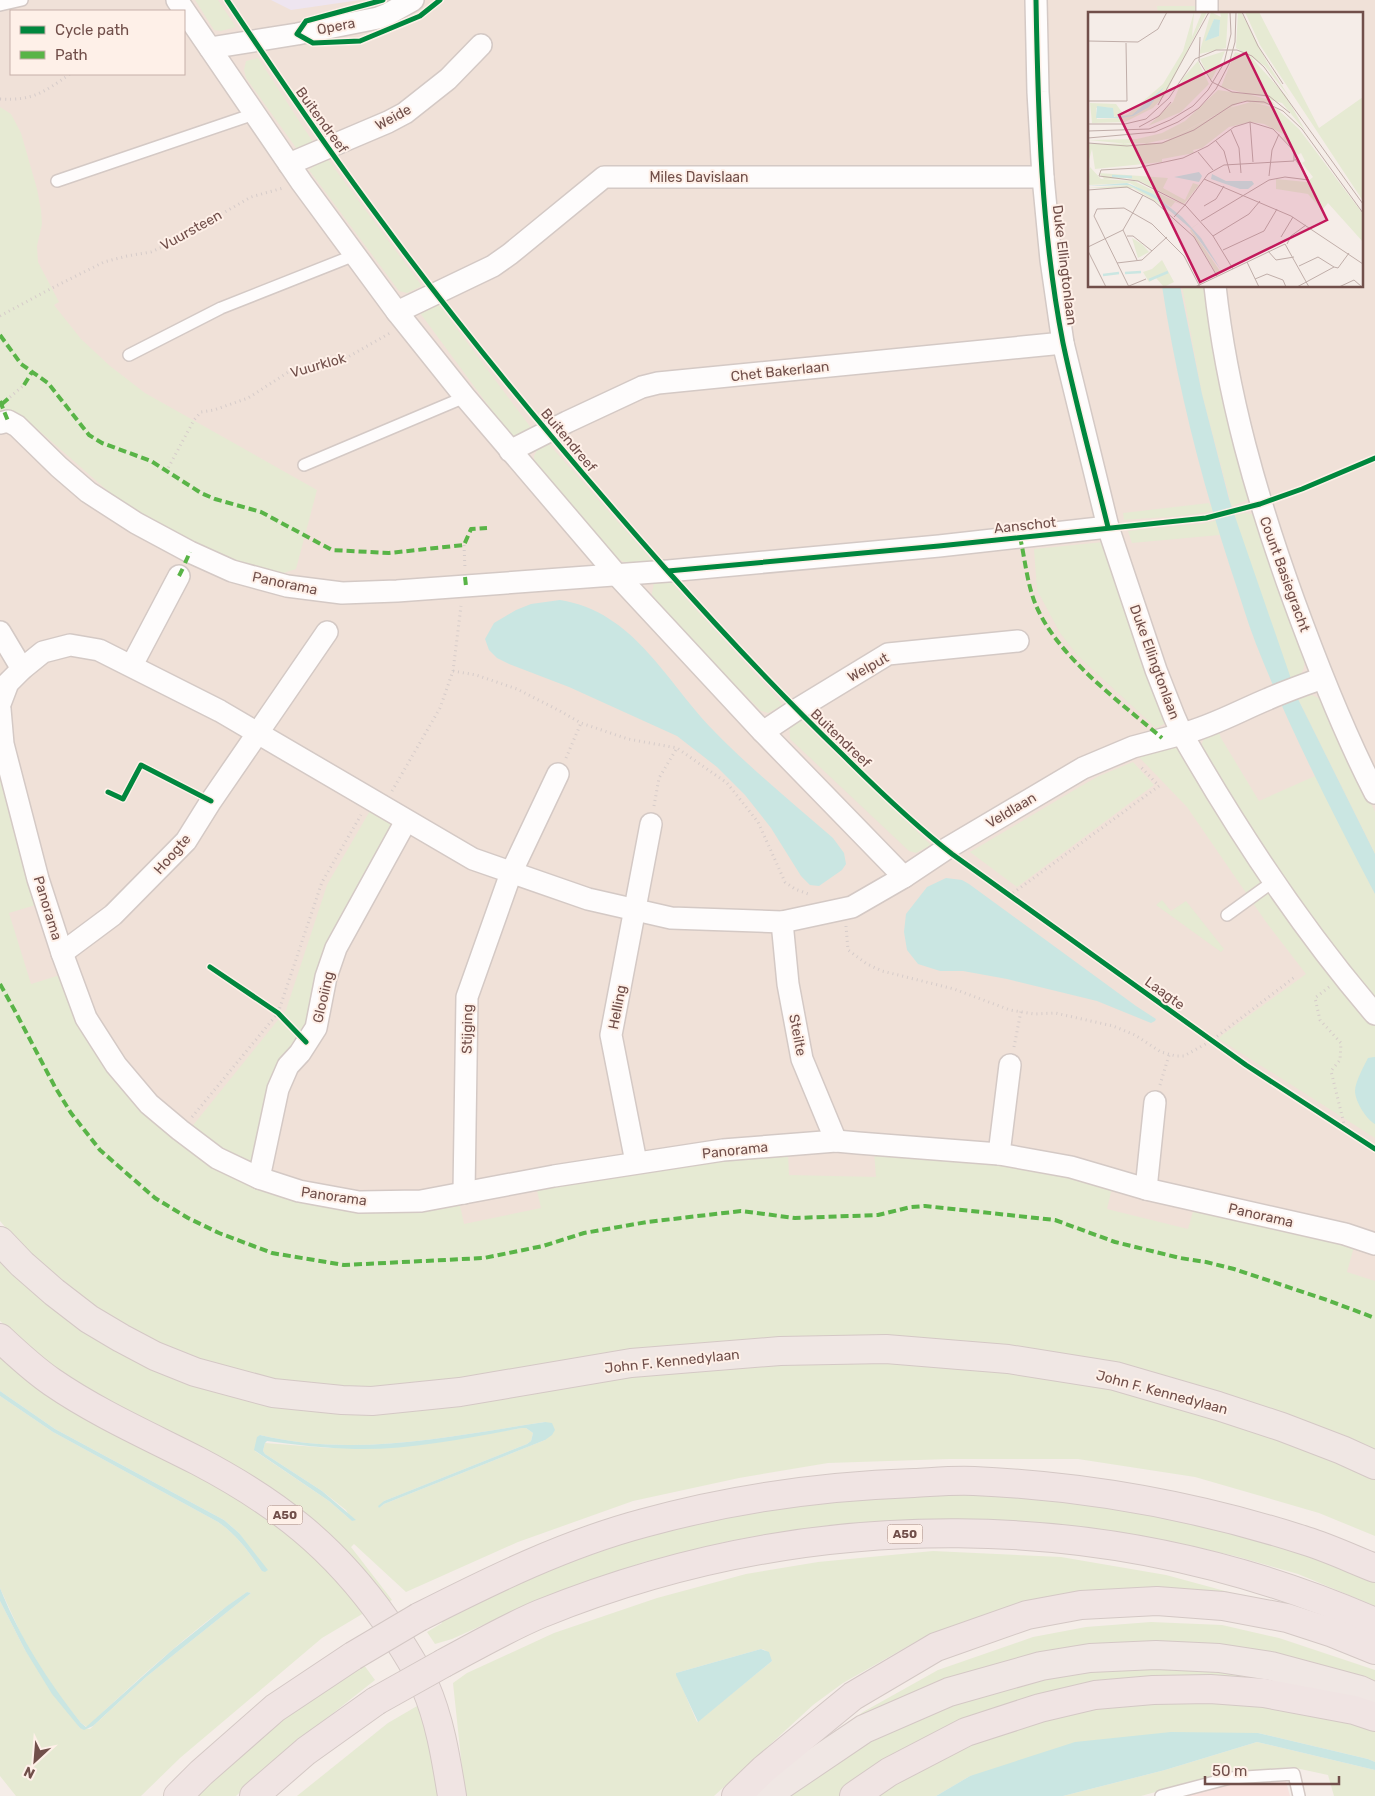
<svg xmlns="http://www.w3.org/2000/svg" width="1375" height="1796" font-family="Rubik,sans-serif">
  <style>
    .residential { fill: #f0e1d8; fill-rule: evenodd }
    .commercial { fill: #f8e2de }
    .education { fill: #eee5f0 }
    .green { fill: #e6ead3; fill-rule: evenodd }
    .water { fill: #cae6e2 }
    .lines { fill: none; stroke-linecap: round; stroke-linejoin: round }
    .service-casing { stroke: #d4c9c5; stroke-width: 14 }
    .minor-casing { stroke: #d4c9c5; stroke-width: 24 }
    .trunk-casing { stroke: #d4c8c5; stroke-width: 30 }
    .motorway-casing { stroke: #d4c8c5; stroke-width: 30 }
    .path { stroke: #d6ccca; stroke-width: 3; stroke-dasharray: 1 4; stroke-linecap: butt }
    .service { stroke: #fefcfc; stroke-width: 11 }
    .minor { stroke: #fefcfc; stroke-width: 21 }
    .trunk { stroke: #f0e7e4; stroke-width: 28 }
    .motorway { stroke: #f0e4e3; stroke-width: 28 }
    .motorway-bridge-casing { stroke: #d4c8c5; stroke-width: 30; stroke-linecap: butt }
    .motorway-bridge { stroke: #f0e4e3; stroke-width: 28 }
    .quiet { stroke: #59b447; stroke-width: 4; stroke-dasharray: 8 4; stroke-linecap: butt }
    .cycleway-casing { stroke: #fef0e8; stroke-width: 8 }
    .cycleway { stroke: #00873e; stroke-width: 5 }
    .labels { text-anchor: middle; stroke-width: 4; stroke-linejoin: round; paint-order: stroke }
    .shield { fill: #fef0e8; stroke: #9b7f79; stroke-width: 1 }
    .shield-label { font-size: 12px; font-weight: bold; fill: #714f4a }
    .street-label { font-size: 14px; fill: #714f4a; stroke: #fef0e8 }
    .inset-river { fill: none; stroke: #cae6e2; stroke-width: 2.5 }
    .inset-road { fill: none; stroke: #c0aea9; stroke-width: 1 }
    .view { fill: #c2185b; fill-opacity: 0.15; stroke: #c2185b; stroke-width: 2.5 }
    .inset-edge { fill: none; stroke: #714f4a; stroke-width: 2.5 }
  </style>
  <rect width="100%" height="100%" fill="#f5ede8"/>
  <path class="residential" d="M0,0H1375V1300L424,1244L315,1236L0,967ZM11,11H184V74H11ZM1089,14H1361V286H1089Z"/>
  <polygon class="commercial" points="1285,1778 1290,1796 1185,1796 1225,1785"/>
  <polygon class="education" points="271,0 360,0 291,10"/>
  <g class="green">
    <polygon points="195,0 218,0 236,27 221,31 214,30"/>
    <polygon points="1157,6 1199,6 1199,14 1158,14"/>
    <polygon points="258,58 315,145 299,152 246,78 244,70 246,61"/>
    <polygon points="0,107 11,114 21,133 37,189 41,210 42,224 37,246 38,262 59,302 54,305 81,339 110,366 145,393 317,490 296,569 274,576 207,548 125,506 35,427 15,415 0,415"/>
    <polygon points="326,157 422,286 407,293 399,291 309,170"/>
    <path d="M1182,286H1205L1249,492L1248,499C1220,516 1157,517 1124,520L1123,513L1209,503L1210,506L1230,500L1202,394Z"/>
    <polygon points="436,301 532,429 517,437 510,435 420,313"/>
    <polygon points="548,443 655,564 632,566 614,557 535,467 534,456 538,448"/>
    <path d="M1245,513L1253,514L1257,520L1305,658C1304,671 1303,675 1290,680L1236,522L1217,526L1220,535L1132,543L1128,531L1202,524Z"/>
    <polygon points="1103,542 1142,666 1160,699 1168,722 1156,728 1078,656 1060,633 1037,590 1034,549"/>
    <polygon points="669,580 783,705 768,713 761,711 651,599 654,582"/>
    <polygon points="1312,695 1322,700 1375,812 1375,854 1298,699"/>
    <polygon points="797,717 931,845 916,853 909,851 790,739 789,721"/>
    <path d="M1218,729L1221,738L1259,801L1315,776L1375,894V1003L1319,933L1243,819L1202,751C1200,738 1208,735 1218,729Z"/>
    <polygon points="1176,746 1183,750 1375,1024 1375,1138 1219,1039 1221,1036 1306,974 1266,922 1187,807 1136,754"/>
    <polygon points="1133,762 1154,785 1017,887 970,852 1081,786 1099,776"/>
    <polygon points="0,763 39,904 9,913 31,984 60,975 123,1082 271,1189 459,1201 464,1224 541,1208 536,1186 584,1176 788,1153 789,1175 876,1177 874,1151 1016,1163 1112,1188 1107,1209 1188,1229 1195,1204 1354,1247 1347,1272 1375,1281 1375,1449 1344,1435 1219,1394 1010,1350 382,1390 306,1386 238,1373 165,1349 95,1308 30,1256 0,1221"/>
    <polygon points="371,809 398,824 310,1027 253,1168 190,1129 286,1010 327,885"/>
    <polygon points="1162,900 1171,911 1186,901 1224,949 1221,952 1156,905"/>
    <path d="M0,1254L151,1369L228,1395L300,1409L641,1375L781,1359L892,1360L1005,1371L1111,1387L1215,1416L1375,1473V1536L1319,1513L1195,1477L1078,1459H949L828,1463L739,1478L633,1501L518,1542L406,1592L354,1544L351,1547L392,1600L387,1603L59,1373L0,1321ZM545,1422V1440L384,1504L379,1508L384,1501L527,1444L531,1441L533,1433L526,1428H522L424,1444L372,1448H329L265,1443L263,1451L265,1454L322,1491L346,1510L352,1521L329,1501L255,1451L260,1435C355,1458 451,1436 545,1422Z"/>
    <path d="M0,1353L253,1505L319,1553L369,1610L322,1638L180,1758L141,1796H16L0,1776V1601L25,1650L80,1728L90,1729L146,1677L251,1593L247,1592C190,1631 138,1679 87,1727L81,1723L53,1688L27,1647L0,1588V1396L53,1432L218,1522C237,1535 249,1552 262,1571L239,1533L224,1520L55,1429L0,1391Z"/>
    <polygon points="949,1492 1072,1499 1183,1518 1306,1551 1375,1580 1375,1606 1298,1574 1235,1556 1173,1542 1066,1525 946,1519 825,1526 734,1540 644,1562 536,1601 452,1639 435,1644 427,1632 442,1623 442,1619 530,1577 647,1535 740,1513 832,1499"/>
    <path d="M933,1551L1061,1557L1166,1575L1258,1600L1025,1605L924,1637L843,1683L813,1705L714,1796H465L453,1683L467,1673L554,1633L657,1598L746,1574L818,1562ZM761,1649L765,1650L772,1661L697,1722L676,1673Z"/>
    <polygon points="1151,1622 1222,1625 1279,1638 1375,1670 1375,1689 1273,1660 1034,1661 774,1783 810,1747 828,1737 863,1712 938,1670 1033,1637 1086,1627"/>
    <polygon points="361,1661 375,1680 294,1744 236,1796 196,1796 275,1724"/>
    <polygon points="1218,1664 1358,1698 1094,1690 844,1796 778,1796 870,1736 947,1702 1036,1675"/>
    <polygon points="1210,1696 1375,1724 1375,1762 1368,1759 1258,1733 970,1776 936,1796 864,1796 887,1780 1042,1713"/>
    <polygon points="424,1702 444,1796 297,1796 388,1723"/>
    <polygon points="1257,1742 1375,1770 1375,1796 1334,1796 1328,1775 1291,1767 1225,1773 1141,1796 1063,1796 1165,1770"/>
  </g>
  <g class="water">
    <path d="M1162,286H1180L1202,394L1229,499L1298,699L1375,854V894C1332,812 1290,730 1256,644C1247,621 1240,596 1232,573C1201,479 1177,384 1162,286Z"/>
    <path d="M560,600C635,612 666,682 714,731C751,769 793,803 833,838L844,853L846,864L842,870L819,886L810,885L801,876L771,828L745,795L717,767L677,736L569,687L509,664L497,658L489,650L485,639L494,623L516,610L531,604Z"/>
    <polygon points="946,878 962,880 969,884 1136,1006 1156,1019 1155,1021 1151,1023 1097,1001 1007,979 963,971 940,971 918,964 907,950 904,932 906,914 927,887"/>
    <path d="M1374,1057H1375V1124C1366,1119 1355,1101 1355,1091C1355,1082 1364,1066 1368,1058Z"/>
    <path d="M0,1391L55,1429L224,1520L239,1533L268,1570L265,1572L262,1571C249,1552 237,1535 218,1522L53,1432L0,1396Z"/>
    <path d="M545,1422L552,1423L555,1430L552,1435L545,1440L384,1504L379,1508L378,1506L384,1501L527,1444L531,1441L533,1433L526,1428H522C467,1438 411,1450 355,1449C326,1448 296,1445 267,1441L265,1443L263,1451L265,1454L322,1491L356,1520L352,1521L329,1501L254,1450L257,1437L260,1435C355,1458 451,1436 545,1422Z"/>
    <path d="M0,1588C21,1640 47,1679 81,1723L86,1727L171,1651L227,1606L247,1592L251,1593L146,1677L93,1726L84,1730L80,1728L52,1694L25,1650L0,1601Z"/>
    <polygon points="761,1649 769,1652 772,1661 698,1722 676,1675 676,1673"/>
    <polygon points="1171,1732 1258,1733 1368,1759 1375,1762 1375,1770 1257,1742 1165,1770 1063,1796 936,1796 970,1776 1075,1742"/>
  </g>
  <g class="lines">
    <defs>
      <g id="service">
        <polyline points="0,5 22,0"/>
        <polyline points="57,181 254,114"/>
        <polyline points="129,355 221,308 355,255"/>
        <polyline points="304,465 465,397"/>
        <polyline points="1227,915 1274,881"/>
        <polyline points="1161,1796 1230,1778 1294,1774 1299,1796"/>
      </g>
      <g id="minor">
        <polyline points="177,0 302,183 397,312 465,397 617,575 763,732 904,877"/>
        <path d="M1036,0L1038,92L1043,177L1051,260L1063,343L1108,527L1156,670L1174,716L1182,734C1213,726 1239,711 1268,699C1286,691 1304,685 1322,678"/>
        <polyline points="1207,0 1207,14"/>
        <polyline points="210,48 297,34 378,18 388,14 413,0"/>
        <polyline points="289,164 388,122 405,113 448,79 481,45"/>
        <path d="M1215,286C1227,395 1257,499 1294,601C1318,667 1343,731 1375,793"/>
        <polyline points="397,312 493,266 510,254 604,177 1043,177"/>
        <polyline points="0,423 8,421 17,426 59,467 88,492 136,523 190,552 232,571 287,586 342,593 397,591 668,571 939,546 1108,527"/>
        <polyline points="510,451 567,422 642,387 658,383 1063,343"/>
        <polyline points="0,632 22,669"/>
        <polyline points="132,665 179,576"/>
        <path d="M0,704L8,683L22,669L43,652L70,645L99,650L220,711L473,859L588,899L671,918L782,922L852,907L904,877L946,849L1083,768L1133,747L1182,734C1238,832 1301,928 1375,1014"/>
        <polyline points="0,709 3,744 38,879 62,953 86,1018 116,1065 149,1104 180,1130 217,1158 259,1178 299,1191 359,1202 421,1201 554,1176 723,1150 836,1141 858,1143 999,1154 1071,1167 1146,1189 1345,1234 1375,1244"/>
        <polyline points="763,732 796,710 888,654 1018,641"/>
        <polyline points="782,922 788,984 802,1059 836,1141"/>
        <polyline points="62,953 113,915 186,841 211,801 327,632"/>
        <polyline points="999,1154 1010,1065"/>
        <polyline points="636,1162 611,1035 651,824"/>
        <polyline points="259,1178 278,1089 288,1066 300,1053 316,1028 326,977 336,948 406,821"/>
        <polyline points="1146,1189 1155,1102"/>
        <polyline points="464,1193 467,997 511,873 558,774"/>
      </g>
      <g id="trunk">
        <polyline points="0,1241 22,1264 54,1292 89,1319 121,1338 155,1356 195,1372 273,1393 342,1400 372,1401 460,1392 631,1363 780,1351 886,1349 1008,1359 1115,1376 1218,1406 1282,1427 1342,1450 1375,1465"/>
        <polyline points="765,1796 864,1729 949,1692 1041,1666 1090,1658 1156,1655 1219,1658 1271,1666 1360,1690 1375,1697"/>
      </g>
      <g id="motorway">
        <path d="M0,1338C16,1353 33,1369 52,1382C97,1413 149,1436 198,1461C278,1503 334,1547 386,1621C400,1642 414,1663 425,1686C440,1720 446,1759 452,1796"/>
        <path d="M419,1617C492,1580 565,1544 644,1523C731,1499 823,1486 914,1483C934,1482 954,1480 974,1481C1087,1486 1198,1506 1306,1541C1329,1548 1352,1559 1375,1568"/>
        <path d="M444,1663C476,1646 507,1628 540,1614C809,1505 1108,1505 1375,1622"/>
        <polyline points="178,1796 201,1773 275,1708 353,1656"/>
        <polyline points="254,1796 306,1751 376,1701"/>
        <polyline points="736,1796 764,1769 853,1696 936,1647 1027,1615 1081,1605 1157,1601 1223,1606 1287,1618 1333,1633 1375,1650"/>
        <polyline points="854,1796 889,1772 966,1732 1040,1708 1095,1695 1153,1690 1210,1689 1264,1693 1354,1710 1375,1717"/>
      </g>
    </defs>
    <use href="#service" class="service-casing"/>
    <use href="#minor" class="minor-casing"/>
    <use href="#trunk" class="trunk-casing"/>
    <use href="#motorway" class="motorway-casing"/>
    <g class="path">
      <path d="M0,99C33,101 44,92 70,74"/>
      <polyline points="0,316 52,288 104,262 127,256 151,252 169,244 251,197 283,188"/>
      <polyline points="10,397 24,385"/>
      <polyline points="166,472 194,420 201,412 214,410 248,398 290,371 311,364 348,357 390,333"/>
      <polyline points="464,545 465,569"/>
      <polyline points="453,671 476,675 517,689 560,711 581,723 628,739 677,748 727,783 758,822 785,882 795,889 811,895"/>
      <polyline points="566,758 581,723"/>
      <polyline points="392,791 440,708 453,671 461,606"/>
      <polyline points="654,806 659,778 677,748"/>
      <polyline points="1009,896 1159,786 1139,765"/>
      <polyline points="846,926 848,950 867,964 882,971 954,989 1010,1010 1034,1014 1055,1013 1113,1026 1135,1035 1161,1052 1176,1056 1184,1056 1211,1041 1296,976"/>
      <polyline points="1329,987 1315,998 1320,1020 1341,1043 1340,1060 1331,1071 1346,1132"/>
      <polyline points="1014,1047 1021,1011"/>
      <polyline points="1160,1085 1169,1055"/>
      <polyline points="192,1117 278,1013 322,882 361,815"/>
    </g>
    <use href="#service" class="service"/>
    <use href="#minor" class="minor"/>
    <use href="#trunk" class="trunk"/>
    <use href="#motorway" class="motorway"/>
    <defs>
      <g id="motorway-bridge">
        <polyline points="353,1656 419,1617"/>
        <polyline points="376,1701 444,1663"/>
      </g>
    </defs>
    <use href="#motorway-bridge" class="motorway-bridge-casing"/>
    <use href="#motorway-bridge" class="motorway-bridge"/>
    <g class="quiet">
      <polyline points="0,335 21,364 48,383 89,435 102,443 151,461 201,493 215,499 261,512 332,550 389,553 464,545 471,529 487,528"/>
      <polyline points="24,385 32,372"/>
      <polyline points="0,401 8,421"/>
      <polyline points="2,404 10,397"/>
      <path d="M1020,537C1025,559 1027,583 1035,603C1056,656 1119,701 1162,738"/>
      <polyline points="185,563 190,552"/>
      <polyline points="179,576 184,566"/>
      <polyline points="465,577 466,586"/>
      <polyline points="0,984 15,1011 55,1087 71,1113 100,1150 155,1198 188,1218 219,1233 272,1253 344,1265 484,1258 543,1246 584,1233 647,1222 741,1211 795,1218 878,1215 911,1207 925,1206 1055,1220 1115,1242 1180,1258 1206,1262 1234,1269 1327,1300 1375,1318"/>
    </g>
    <defs>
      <g id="cycleway">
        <path d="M227,0C277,75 328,150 382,222C470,342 566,456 664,567C722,632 781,695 843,755C878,790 913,824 952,854L1246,1065L1375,1149"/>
        <polyline points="383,0 306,21 297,34 313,43 360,41 420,16 440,0"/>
        <path d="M1036,0C1038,114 1041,231 1063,343C1076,405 1093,466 1108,527"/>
        <polyline points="668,571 939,546 1206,518 1260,504 1302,489 1375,458"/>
        <polyline points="108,792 123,799 141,765 211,801"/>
        <polyline points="210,967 278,1013 306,1042"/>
      </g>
    </defs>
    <use href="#cycleway" class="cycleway-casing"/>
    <use href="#cycleway" class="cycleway"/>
  </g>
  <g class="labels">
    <g class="shield">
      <rect x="267.5" y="1505.5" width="35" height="19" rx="4"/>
      <rect x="887.5" y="1524.5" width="35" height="19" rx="4"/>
    </g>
    <g class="shield-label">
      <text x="285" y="1519">A50</text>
      <text x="905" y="1538">A50</text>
    </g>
    <g class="street-label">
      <text transform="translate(336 26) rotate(-11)" y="5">Opera</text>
      <text transform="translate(393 117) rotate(-28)" y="5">Weide</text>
      <text transform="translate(322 120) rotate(54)" y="5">Buitendreef</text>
      <text x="699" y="182">Miles Davislaan</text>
      <text transform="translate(191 230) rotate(-29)" y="5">Vuursteen</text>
      <text transform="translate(1065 265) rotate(83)" y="5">Duke Ellingtonlaan</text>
      <text transform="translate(318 365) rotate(-16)" y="5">Vuurklok</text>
      <text transform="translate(780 371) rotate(-6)" y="5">Chet Bakerlaan</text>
      <text transform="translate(569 440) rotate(50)" y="5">Buitendreef</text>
      <text transform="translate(1025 525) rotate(-6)" y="5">Aanschot</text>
      <text transform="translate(1285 574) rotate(70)" y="5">Count Basiegracht</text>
      <text transform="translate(285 583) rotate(12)" y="5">Panorama</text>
      <text transform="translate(1155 662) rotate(70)" y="5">Duke Ellingtonlaan</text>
      <text transform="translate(868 667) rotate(-29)" y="5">Welput</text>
      <text transform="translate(841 738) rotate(44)" y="5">Buitendreef</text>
      <text transform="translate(1011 810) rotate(-31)" y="5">Veldlaan</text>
      <text transform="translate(172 854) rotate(-49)" y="5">Hoogte</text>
      <text transform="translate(48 908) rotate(73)" y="5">Panorama</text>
      <text transform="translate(1165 993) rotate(36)" y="5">Laagte</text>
      <text transform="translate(323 997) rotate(-77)" y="5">Glooiing</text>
      <text transform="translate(617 1007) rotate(-79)" y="5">Helling</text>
      <text transform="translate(467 1029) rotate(-89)" y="5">Stijging</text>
      <text transform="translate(798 1035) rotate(79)" y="5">Steilte</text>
      <text transform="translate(735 1150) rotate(-6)" y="5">Panorama</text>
      <text transform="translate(334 1196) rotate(8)" y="5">Panorama</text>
      <text transform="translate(1261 1215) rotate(13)" y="5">Panorama</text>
      <text transform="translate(672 1361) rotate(-6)" y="5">John F. Kennedylaan</text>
      <text transform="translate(1162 1392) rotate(15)" y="5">John F. Kennedylaan</text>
    </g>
  </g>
  <g transform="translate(1088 12)">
    <rect width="275" height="275" fill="#f5ede8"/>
    <path d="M106,0L104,25L114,0H119L77,83L65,96L37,110L4,111L2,91L28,92L36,103L40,102L75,72L95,39ZM12,95L24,96V104L32,106L9,107L8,96ZM123,0L133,5L132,0H140L138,36L111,42ZM126,7L132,9L131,24L119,28ZM150,0H153L180,52L202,86L177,54L148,36ZM157,0H171L231,116L275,85V189L172,33ZM137,39L133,49L123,69L112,47ZM147,40L162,44L198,84L218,120L194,91L133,75ZM110,49L121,72L93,100L60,114L85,90L95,66ZM130,78L180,85L188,94L155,89L84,126L50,133L0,128L49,127L74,121L97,109ZM163,90L188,96L211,117L275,202V230L240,191L234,198L220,182L188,177V167L219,170L225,165L214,151L217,149L213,141L210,143L195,126L197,123L176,112L163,110L141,115L114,136L105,138L106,141L74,147V150L7,157L4,137L0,152V132L74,131L141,96ZM2,155L13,167L46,169L95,193L87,190L83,195L42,171L0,173ZM11,161L80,166L75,176L97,188L105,171L111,173L96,192L54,170L39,166L16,167ZM41,173L64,184L88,202L45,176H0ZM112,210L103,217L132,259L128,261L102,218L105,215ZM44,226L54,232L61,240L50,246ZM74,248L86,270L76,275L68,266L61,270L55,260L64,257Z" fill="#e6ead3" fill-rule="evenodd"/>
    <path d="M126,7L132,8L131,24L117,29ZM76,75L61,95L45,104L33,106H8L9,94L25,96L26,105L44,103ZM111,160L114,164L111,170L86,165ZM124,162L138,169H164L166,172L160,177H152L123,167ZM39,171L65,182L94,205L113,226L133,258L103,217L68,187L41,173L0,174Z" fill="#cae6e2"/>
    <path class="inset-river" d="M24,164L44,165M37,261L53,260M15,263L31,261M61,268L80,260"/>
    <path class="inset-road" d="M154,0L170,34L195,72M112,25L111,49L124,70L144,80L181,84L202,101M0,29L50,30L70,17L79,0M0,89H39L38,31M70,93L121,0M162,110L185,117L206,139V149L136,153L120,162L97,193L50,169L11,164L13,158L49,156L95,146L120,134L146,115ZM162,110L165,150M0,112H37L58,107L81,86L107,47L128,38H149L164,44L176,55L275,192M51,115L71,104L83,90M143,118L151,136L153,161M0,119L61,117L82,108L105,94L120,78L136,51L143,22L142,0M0,126L67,120L90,110L111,96L128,77L141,52L147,30L148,0M128,129L136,139L142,161M0,131L39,134L74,131L106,118L144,93L159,89L176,90L195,99L214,117L275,201M110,140L125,158M207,147L220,166M181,164L184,138L191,122M116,167L203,204L275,252M0,178L39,175L66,189L106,225L129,264M116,194L128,187L136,174M86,205L97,193L99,195L125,224L145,257M113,209L181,168L197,165L221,168M35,218L49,248M39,224H45L64,239M125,224L161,202L172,189M193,225L205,205M199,232L203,224L218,213M0,235L35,218L55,183M135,238L176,219L189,197M0,239L18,275M180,239L188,248L206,245M159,250L171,275M29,251L54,248L79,225M246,255L250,256L261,241M167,267L179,262L195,268L198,275M41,274L58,267M41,275L6,204L9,197L36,196L64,212L96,244L112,275M107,275L197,232L221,275M209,275L246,255L230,245L211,254M251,275L266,268L274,275"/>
    <path class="view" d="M158,41L239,208L112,270L31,103Z"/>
    <rect width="275" height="275" class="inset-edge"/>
  </g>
  <rect x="10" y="10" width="175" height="65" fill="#fef0e8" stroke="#c6b0a9"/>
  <rect x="20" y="26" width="25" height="8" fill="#00873e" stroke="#c6b0a9"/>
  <text x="55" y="35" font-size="15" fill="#714f4a">Cycle path</text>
  <rect x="20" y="51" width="25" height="8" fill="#59b447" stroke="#c6b0a9"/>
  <text x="55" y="60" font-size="15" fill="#714f4a">Path</text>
  <g transform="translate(35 1761) rotate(206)" stroke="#fef0e8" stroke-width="4" paint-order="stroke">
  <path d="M0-4L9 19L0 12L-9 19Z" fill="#714f4a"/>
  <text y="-8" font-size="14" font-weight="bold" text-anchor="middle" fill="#714f4a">N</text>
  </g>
  <path d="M1205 1776v8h134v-8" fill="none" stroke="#714f4a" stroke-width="2.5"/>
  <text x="1212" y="1776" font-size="15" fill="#714f4a" stroke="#fef0e8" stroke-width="4" paint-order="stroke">50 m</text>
</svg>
